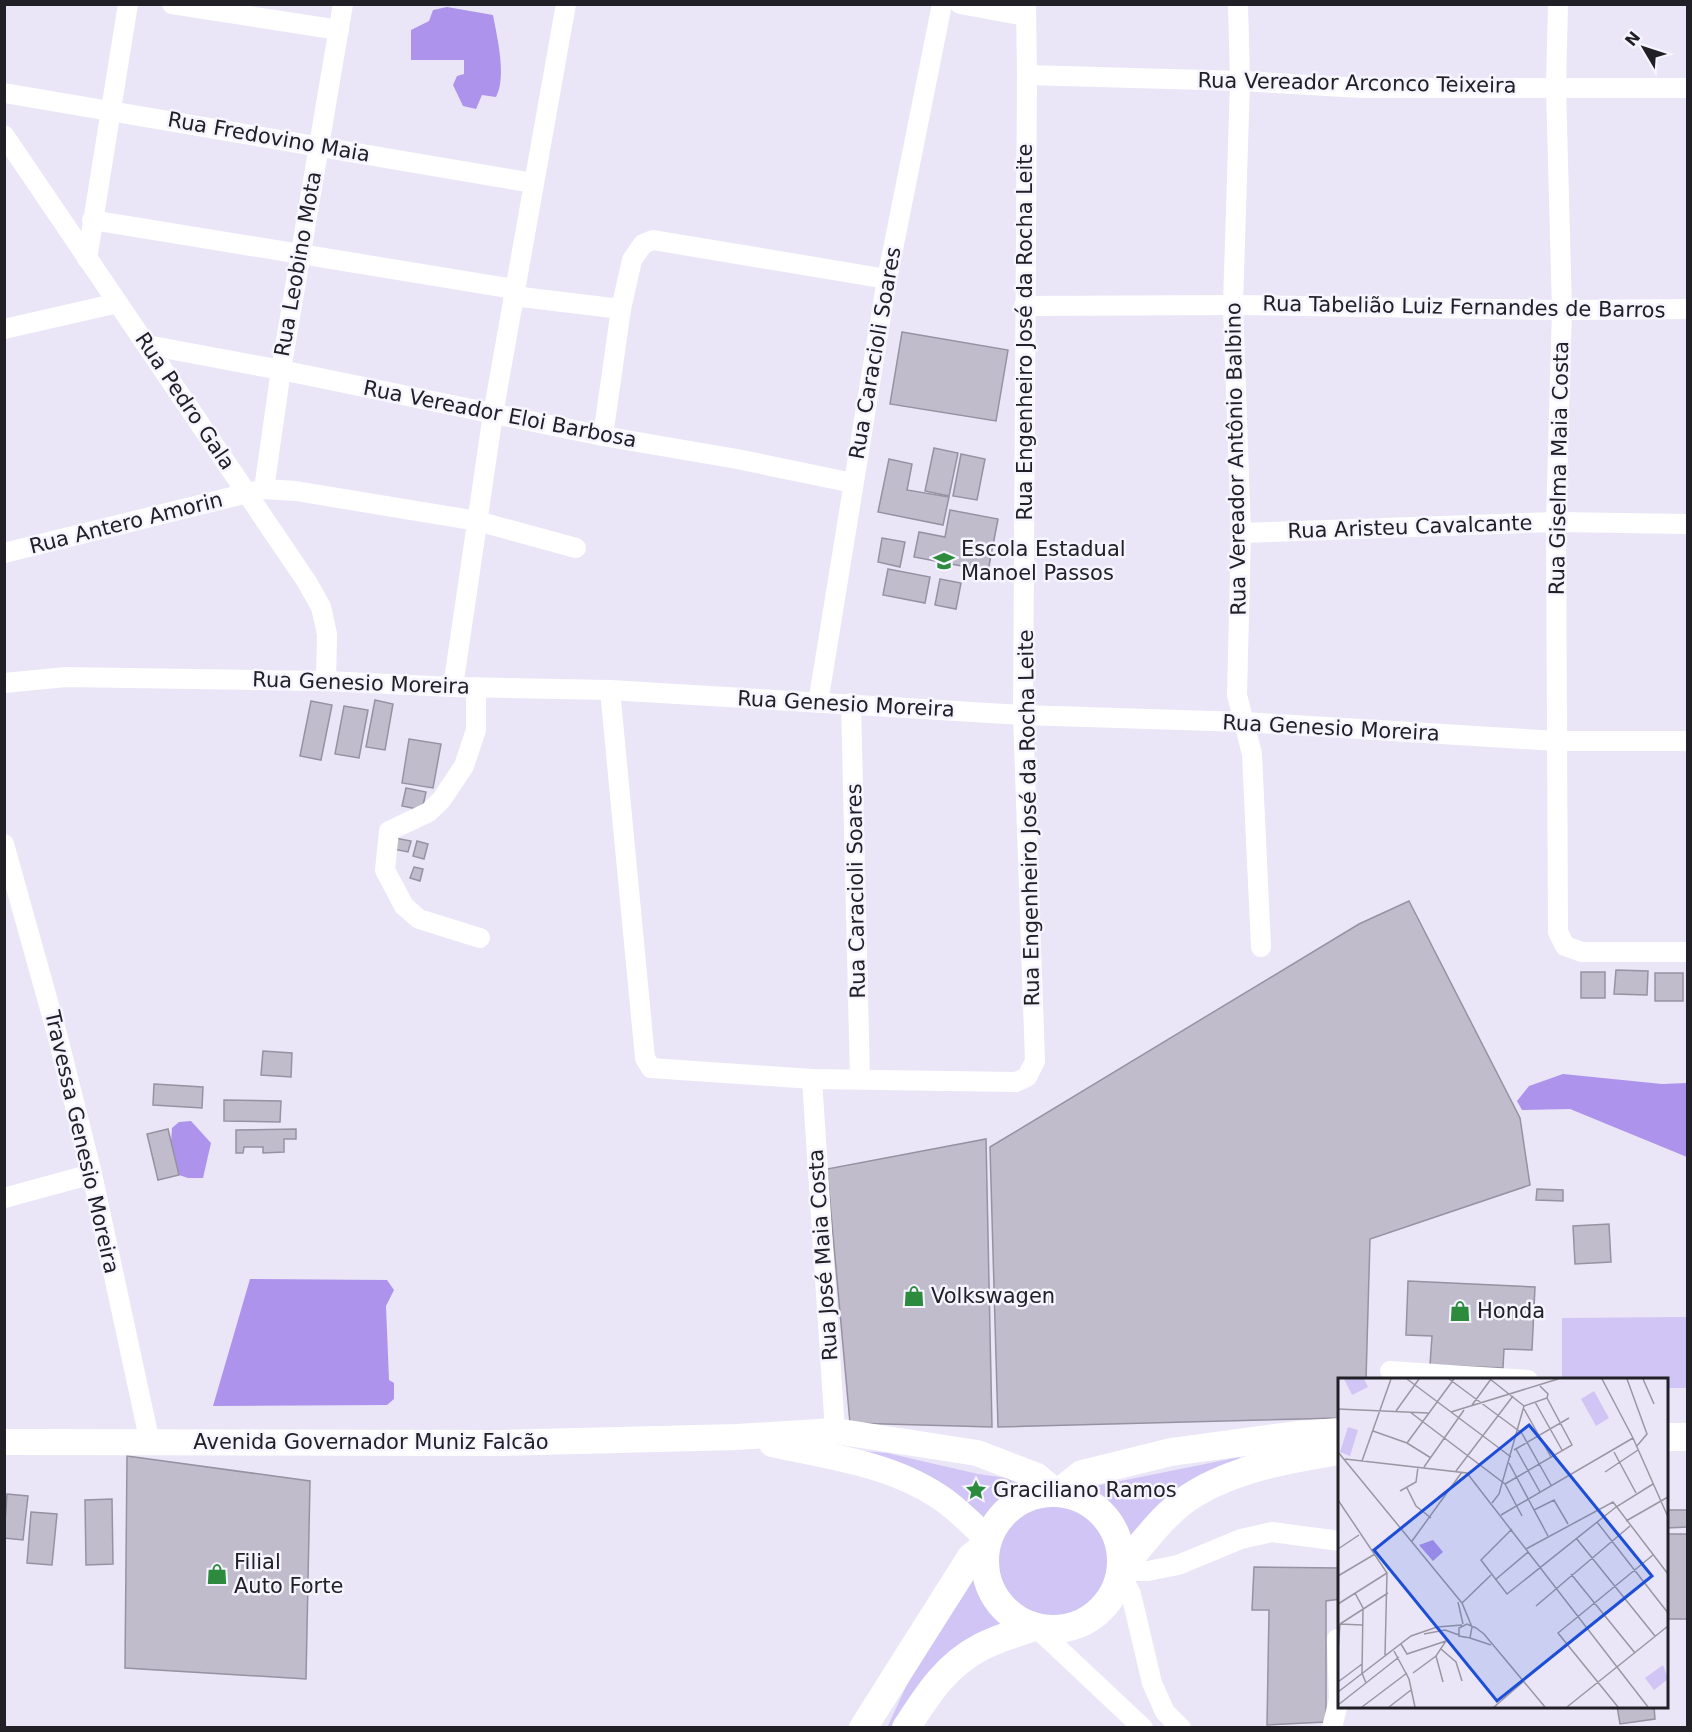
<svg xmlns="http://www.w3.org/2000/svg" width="1692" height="1732" font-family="'DejaVu Sans',sans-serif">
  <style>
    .green { fill: #d0c5f4 }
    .water { fill: #ad93ec }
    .building { fill: #c0bccc; stroke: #9692a2; stroke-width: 1.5 }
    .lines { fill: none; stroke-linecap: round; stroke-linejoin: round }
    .minor { stroke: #fff; stroke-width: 20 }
    .major { stroke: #fff; stroke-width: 26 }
    .highway { stroke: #fff; stroke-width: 28 }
    .labels { text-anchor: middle; stroke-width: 5; stroke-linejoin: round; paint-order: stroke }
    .street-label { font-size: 21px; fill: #212026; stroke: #f6f4fe }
    .poi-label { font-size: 21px; fill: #212026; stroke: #f6f4fe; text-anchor: start }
    .inset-road { fill: none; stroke: #9a97a3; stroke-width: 1.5 }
    .view { fill: #1d4ed8; fill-opacity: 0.15; stroke: #1d4ed8; stroke-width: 3 }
    .inset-edge { fill: none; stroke: #212026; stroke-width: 3 }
  </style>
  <rect width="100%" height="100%" fill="#eae6f7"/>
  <g class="green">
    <polygon points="1687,1317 1687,1388 1667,1388 1666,1380 1562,1379 1562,1318"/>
    <polygon points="849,1450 887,1453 978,1474 1007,1478 1033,1488 1001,1507 987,1525"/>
    <polygon points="1240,1457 1233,1470 1130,1545 1124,1530 1105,1504 1081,1489"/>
    <circle cx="1053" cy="1563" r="57"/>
    <polygon points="974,1579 985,1605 1008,1630 893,1727 887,1728 910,1678"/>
  </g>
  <g class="water">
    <path d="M447,7L493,15C497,37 507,77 496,97L482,95L476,109L463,106L453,85L457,76L464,74V60H411V30L429,21L433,10Z"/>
    <polygon points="1563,1074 1662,1084 1687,1083 1687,1157 1570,1109 1522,1110 1517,1101 1529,1086"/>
    <polygon points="191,1121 211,1143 203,1178 188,1178 179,1175 171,1142 172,1128 179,1122"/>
    <polygon points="250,1279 387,1280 394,1290 386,1306 389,1380 394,1383 394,1399 387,1405 213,1406"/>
  </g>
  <g class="building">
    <polygon points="902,332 1008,350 996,421 890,404"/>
    <polygon points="934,448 958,453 949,496 925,491"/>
    <polygon points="961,454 985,459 977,500 953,496"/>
    <polygon points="889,459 912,464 907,490 949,497 943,525 878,512"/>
    <polygon points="950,510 998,519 988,571 914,557 919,532 945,537"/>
    <polygon points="882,538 905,542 900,567 878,562"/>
    <polygon points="888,569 930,577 925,603 883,595"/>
    <polygon points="940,579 961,583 956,609 935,605"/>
    <polygon points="375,700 393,704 385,750 366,747"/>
    <polygon points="311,701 332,705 321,760 300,756"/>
    <polygon points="344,706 368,710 359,758 335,754"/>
    <polygon points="409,739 441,744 433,788 402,783"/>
    <polygon points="406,788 426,792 422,810 402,806"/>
    <polygon points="395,838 411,841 408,852 393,849"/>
    <polygon points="417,841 428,844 424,859 413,856"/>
    <polygon points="414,867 423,869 420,881 410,878"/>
    <polygon points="1409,901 1520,1118 1530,1185 1370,1239 1366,1380 1340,1380 1340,1418 998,1427 990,1147 1359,924"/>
    <polygon points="1616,970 1648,971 1647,995 1614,994"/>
    <rect x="1581" y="972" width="24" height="26"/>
    <rect x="1655" y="973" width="28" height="28"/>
    <polygon points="263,1051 292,1053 291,1077 261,1075"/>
    <polygon points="154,1084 203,1087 202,1108 153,1105"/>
    <polygon points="224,1100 281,1101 280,1122 224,1121"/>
    <polygon points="168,1129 179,1175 158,1180 147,1134"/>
    <polygon points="296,1129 296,1139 284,1139 284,1152 263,1153 263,1147 244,1147 243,1153 236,1153 236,1130"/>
    <polygon points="986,1139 992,1427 850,1423 827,1169"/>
    <polygon points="1537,1189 1563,1190 1563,1201 1536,1200"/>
    <polygon points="1609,1224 1611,1262 1575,1264 1573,1226"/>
    <polygon points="1408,1281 1535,1287 1532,1350 1504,1349 1503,1368 1430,1365 1432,1336 1406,1335"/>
    <polygon points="127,1456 310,1481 306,1679 125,1668"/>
    <polygon points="7,1494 28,1496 23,1540 4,1538"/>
    <polygon points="112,1499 113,1564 86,1565 85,1500"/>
    <polygon points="1666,1510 1687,1510 1688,1527 1666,1528"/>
    <polygon points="31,1512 57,1514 52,1565 27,1563"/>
    <polygon points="1666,1534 1688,1534 1687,1619 1666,1619"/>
    <polygon points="1254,1567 1340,1568 1340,1599 1326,1601 1326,1722 1267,1725 1269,1610 1252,1610"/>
    <polygon points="1617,1706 1654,1706 1655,1719 1620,1724"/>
  </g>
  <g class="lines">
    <g class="minor">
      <polyline points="172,4 339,30"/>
      <polyline points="960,4 1026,16"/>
      <polyline points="1238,4 1240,81 1233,305 1241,533 1237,695 1252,754 1261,947"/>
      <polyline points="1558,4 1556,87 1562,310 1556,522 1558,932 1565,946 1582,952 1688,952"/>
      <polyline points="1027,75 1240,81 1362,88 1688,88"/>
      <polyline points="4,93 533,183"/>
      <polyline points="4,135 307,582 321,607 327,634 326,681"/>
      <polyline points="92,220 514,289"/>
      <polyline points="87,259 128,4"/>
      <polyline points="513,296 621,309"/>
      <polyline points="1024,306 1233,305 1562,310 1688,309"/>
      <polyline points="4,329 118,303"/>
      <polyline points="147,345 281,370 603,436 737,459 853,483"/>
      <polyline points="603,436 621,309 632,260 643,244 653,240 887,279"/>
      <polyline points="264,489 281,370 343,4"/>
      <polyline points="1241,533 1556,522 1688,524"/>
      <polyline points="4,553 264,489 296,491 477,521 576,548"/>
      <polyline points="4,683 66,677 326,681 453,687 610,690 1023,715 1244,722 1557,741 1688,741"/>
      <polyline points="453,687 493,414 566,4"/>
      <polyline points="476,687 476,730 464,766 442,799 429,812 389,831 385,870 404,906 419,919 480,938"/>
      <polyline points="610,690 645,1058 651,1068 812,1079 1016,1082 1027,1077 1035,1061 1023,715 1027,75 1026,4"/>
      <polyline points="818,703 887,279 942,4"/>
      <polyline points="851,703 860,1079"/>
      <polyline points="4,844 57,1034 92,1174 150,1443"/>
      <polyline points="812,1079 835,1431"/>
      <polyline points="4,1198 92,1174"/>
      <polyline points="1390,1371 1465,1376"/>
      <polyline points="1465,1380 1465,1376 1528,1380"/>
      <polyline points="1121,1571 1148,1571 1178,1565 1241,1539 1272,1532 1340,1541"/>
      <polyline points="1120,1573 1131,1594 1152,1683 1165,1712 1181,1728"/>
      <polyline points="1042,1628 1044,1635 1143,1728"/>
      <polyline points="1332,1728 1339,1699 1337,1639"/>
    </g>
    <g class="major">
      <polyline points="4,1442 501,1443 737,1437 835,1431 977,1453 1037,1476 1057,1493"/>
      <path d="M772,1444C828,1456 890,1464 938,1496C956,1507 971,1524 987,1538"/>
    </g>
    <g class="highway">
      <polyline points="1666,1437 1688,1437"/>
      <polyline points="1058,1493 1082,1474 1171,1452 1297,1435 1340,1432"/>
      <circle cx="1053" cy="1561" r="68"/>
      <path d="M1121,1568C1143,1544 1164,1513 1191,1496C1235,1468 1290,1459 1340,1451"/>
      <polyline points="863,1728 971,1557 984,1547"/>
      <path d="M906,1728C927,1695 946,1665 981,1647C998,1638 1017,1633 1034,1627"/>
    </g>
  </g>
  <defs>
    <symbol id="school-bare" viewBox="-9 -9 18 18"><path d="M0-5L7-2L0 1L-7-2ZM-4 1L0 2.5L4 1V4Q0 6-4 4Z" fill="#2d8b3e" stroke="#f6f4fe" stroke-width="2.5" paint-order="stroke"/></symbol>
    <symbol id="shop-bare" viewBox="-9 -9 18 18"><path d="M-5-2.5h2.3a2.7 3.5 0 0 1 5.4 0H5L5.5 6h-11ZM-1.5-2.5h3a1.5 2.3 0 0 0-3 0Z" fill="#2d8b3e" stroke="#f6f4fe" stroke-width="2.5" paint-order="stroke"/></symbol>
    <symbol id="sight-bare" viewBox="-9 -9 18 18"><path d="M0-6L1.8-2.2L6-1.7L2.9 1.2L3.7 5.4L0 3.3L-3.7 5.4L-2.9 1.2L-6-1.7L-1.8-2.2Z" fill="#2d8b3e" stroke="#f6f4fe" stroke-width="2.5" paint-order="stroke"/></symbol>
  </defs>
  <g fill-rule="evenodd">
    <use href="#school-bare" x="929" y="546" width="30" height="30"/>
    <use href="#shop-bare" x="899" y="1281" width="30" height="30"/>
    <use href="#shop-bare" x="1445" y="1296" width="30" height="30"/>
    <use href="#sight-bare" x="961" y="1475" width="30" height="30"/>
    <use href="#shop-bare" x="202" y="1559" width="30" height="30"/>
  </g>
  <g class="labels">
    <g class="street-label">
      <text transform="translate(1357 83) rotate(1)" y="7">Rua Vereador Arconco Teixeira</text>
      <text transform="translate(269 137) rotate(10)" y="7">Rua Fredovino Maia</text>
      <text transform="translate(298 264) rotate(-80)" y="7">Rua Leobino Mota</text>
      <text transform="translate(1464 307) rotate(1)" y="7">Rua Tabelião Luiz Fernandes de Barros</text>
      <text transform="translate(1025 332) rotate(-90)" y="7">Rua Engenheiro José da Rocha Leite</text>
      <text transform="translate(875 353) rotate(-80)" y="7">Rua Caracioli Soares</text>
      <text transform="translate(185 401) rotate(56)" y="7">Rua Pedro Gala</text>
      <text transform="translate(500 414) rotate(11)" y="7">Rua Vereador Eloi Barbosa</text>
      <text transform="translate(1236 459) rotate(-91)" y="7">Rua Vereador Antônio Balbino</text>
      <text transform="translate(1559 468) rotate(-89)" y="7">Rua Giselma Maia Costa</text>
      <text transform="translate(126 523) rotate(-14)" y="7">Rua Antero Amorin</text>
      <text transform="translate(1410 527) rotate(-2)" y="7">Rua Aristeu Cavalcante</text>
      <text transform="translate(361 683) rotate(2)" y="7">Rua Genesio Moreira</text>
      <text transform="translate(846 704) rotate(3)" y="7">Rua Genesio Moreira</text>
      <text transform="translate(1331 728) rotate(3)" y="7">Rua Genesio Moreira</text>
      <text transform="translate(1029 818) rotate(-91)" y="7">Rua Engenheiro José da Rocha Leite</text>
      <text transform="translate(856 891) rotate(-91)" y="7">Rua Caracioli Soares</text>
      <text transform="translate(82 1142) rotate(77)" y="7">Travessa Genesio Moreira</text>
      <text transform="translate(823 1255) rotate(-94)" y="7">Rua José Maia Costa</text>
      <text x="371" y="1449">Avenida Governador Muniz Falcão</text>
    </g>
    <g class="poi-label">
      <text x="961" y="556">Escola Estadual<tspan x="961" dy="24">Manoel Passos</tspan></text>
      <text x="931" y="1303">Volkswagen</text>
      <text x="1477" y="1318">Honda</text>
      <text x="993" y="1497">Graciliano Ramos</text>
      <text x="234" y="1569">Filial<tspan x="234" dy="24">Auto Forte</tspan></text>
    </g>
  </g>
  <g transform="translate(1338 1378)">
    <rect width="330" height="330" fill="#eae6f7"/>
    <path d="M6,1H26L30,9L14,17ZM256,13L271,40L258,48L243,21ZM10,49L20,52L12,78L2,74ZM325,287L330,301L316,312L307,300Z" fill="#d0c5f4"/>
    <path d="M95,162L105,174L95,183L81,167Z" fill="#ad93ec"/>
    <path class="inset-road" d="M69,1L173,79M111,1L181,53M152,1L186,28M264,1L295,60L330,139M289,1L309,56L298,69M305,1L316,26M197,24L224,72M134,27L153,1M186,28L209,20L210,16L202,8M0,31L90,35M186,31L213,79M58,33L81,1M72,34L167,106L184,138M113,34L220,1M182,52L213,107M35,53L69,65L93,80M69,65L116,1M178,71L202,114M176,72L231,40M0,74L124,225L134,249M276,74L298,115M7,81L129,95L310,329M24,83L53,1M171,85L210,158M86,89L126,32M118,93L175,18M267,94L300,72M167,106L234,67L209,20M69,110L78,128L93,140M62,113L78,104L80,89M0,122L49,195L47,277M154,125L161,116L186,28M196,132L216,122L230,146M163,137L295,60M288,143L330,119M259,144L330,235M174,151L143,182L169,216L278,129L315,106M238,160L317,258M74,163L124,94M0,171L21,157M188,171L275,124L330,196M233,196L297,275M0,198L37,176M157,202L190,174M17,215L25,230L24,295L28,305M120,224L125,246M124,225L153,197M0,226L49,195M198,228L292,148M2,246L50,215M2,246L24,247M134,249L132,260L121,258V250L129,246L138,250L146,256L207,329M86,256L107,252L121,257M132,260L153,267M63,266L69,276L108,263L98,278L75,295M103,271L118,284L124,303M56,273L71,301L77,329M0,274L2,246M98,278L105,304M0,304L24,286M0,314L73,258L99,249L124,247M0,327L61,279M24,329L69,295M51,329L73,312M156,329L185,304M229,329L330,248M280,329L220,255L315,177"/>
    <path class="view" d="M191,47L314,198L159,323L36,172Z"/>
    <rect width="330" height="330" class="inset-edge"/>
  </g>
  <rect width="1692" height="1732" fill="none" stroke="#212026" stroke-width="12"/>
  <g transform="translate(1644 48) rotate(309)" stroke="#f6f4fe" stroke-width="4.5" paint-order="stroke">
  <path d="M0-4.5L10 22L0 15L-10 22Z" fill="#212026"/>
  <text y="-9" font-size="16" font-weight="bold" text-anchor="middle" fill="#212026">N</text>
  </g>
</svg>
